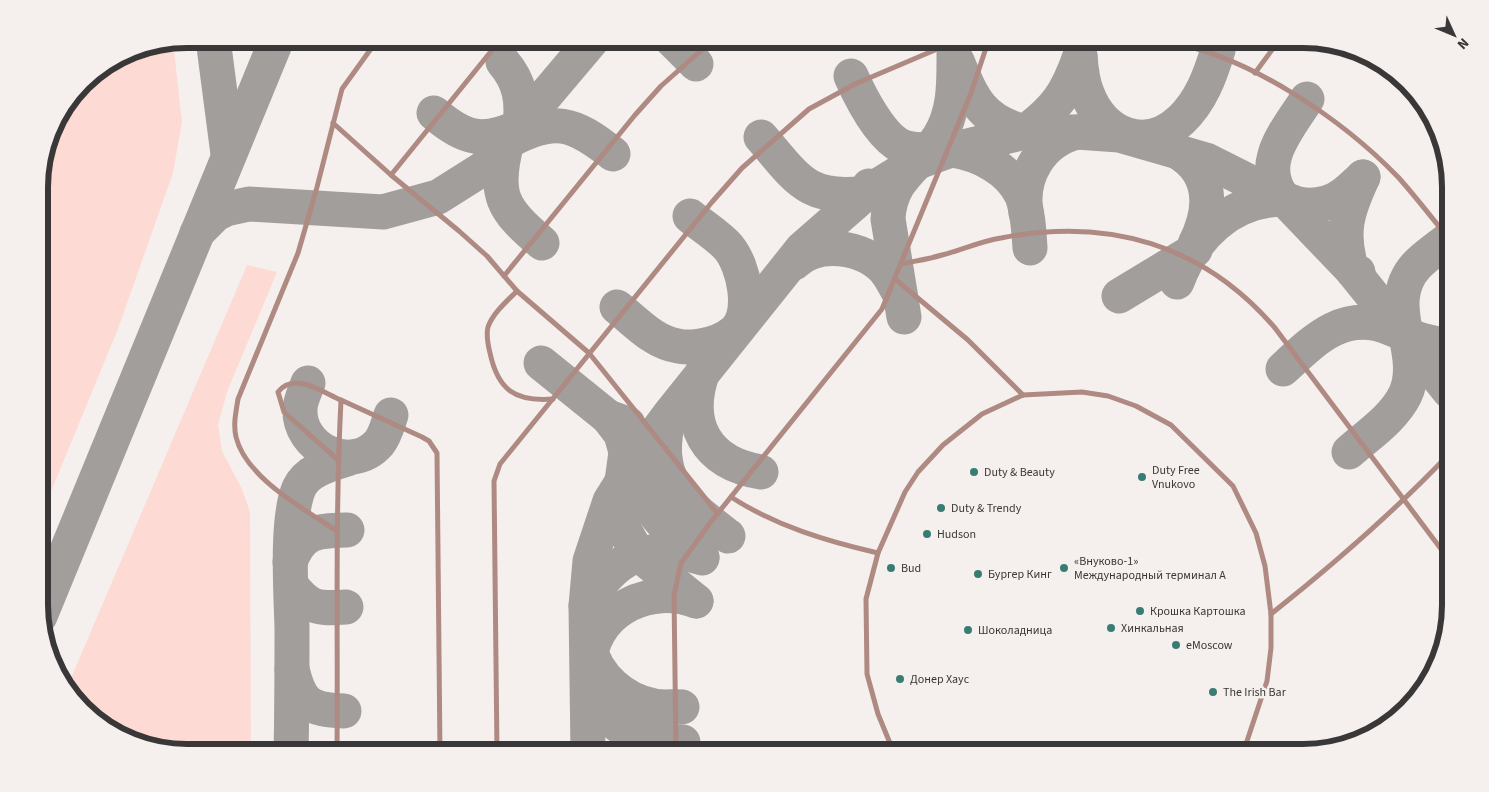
<svg xmlns="http://www.w3.org/2000/svg" width="1489" height="792" font-family="'Source Sans 3',sans-serif">
  <style>
    .green { fill: #fddbd4 }
    .lines { fill: none; stroke-linecap: round; stroke-linejoin: round }
    .taxiway { stroke: #a19e9c; stroke-width: 35 }
    .lane { stroke: #af8a82; stroke-width: 5 }
    .poi-dot { fill: #387d73; stroke: #f5f0ee; stroke-width: 2 }
    .labels { text-anchor: middle; stroke-width: 5; stroke-linejoin: round; paint-order: stroke }
    .poi-label { font-size: 12px; fill: #393737; stroke: #f5f0ee; text-anchor: start }
    .rim { fill: none; stroke: #393737; stroke-width: 6 }
  </style>
  <rect width="100%" height="100%" fill="#f5f0ee"/>
  <g class="green">
    <polygon points="324,39 360,39 352,49 333,51 322,42"/>
    <polygon points="173,41 182,122 173,173 118,329 40,518 39,177 54,121 89,76 130,50"/>
    <polygon points="247,265 277,272 227,392 218,425 222,451 242,489 250,512 251,753 187,753 121,738 66,690"/>
  </g>
  <g class="lines">
    <g class="taxiway">
      <polyline points="213,39 228,154"/>
      <polyline points="671,39 696,64"/>
      <path d="M1080,56C1081,69 1082,81 1087,93C1102,135 1146,153 1181,120C1201,101 1210,76 1218,50"/>
      <path d="M957,61C973,100 982,121 1025,132C1057,108 1067,93 1080,56"/>
      <path d="M851,76C860,96 880,136 901,146C917,153 935,148 951,150C979,154 1010,169 1022,196C1028,211 1029,232 1030,248"/>
      <path d="M434,113C464,139 483,144 520,126C523,100 520,82 503,62"/>
      <path d="M761,137C797,178 806,201 866,193L869,186"/>
      <path d="M1176,151C1214,172 1212,210 1195,244"/>
      <path d="M1284,199C1255,165 1288,129 1307,99"/>
      <path d="M1026,213C1020,176 1041,141 1077,132"/>
      <polyline points="197,233 216,214 226,209 249,204 383,212 438,197 484,168 593,39"/>
      <path d="M542,243C502,209 493,195 507,142C554,116 573,122 613,154"/>
      <path d="M794,263C818,240 863,246 885,270C891,277 895,286 899,293"/>
      <path d="M1358,272L1352,270C1340,233 1347,211 1363,177"/>
      <path d="M1177,282C1194,236 1230,201 1281,199C1288,199 1293,203 1299,204C1308,206 1318,205 1326,203C1341,199 1352,187 1363,177"/>
      <polyline points="1119,296 1195,250"/>
      <path d="M617,307C636,322 653,342 678,346C685,348 693,347 700,346C713,344 726,339 735,331C754,312 744,267 729,248C719,236 702,226 690,216"/>
      <path d="M904,317L888,219C890,177 918,168 939,137C955,112 954,83 954,54"/>
      <polyline points="541,363 608,417 628,424"/>
      <path d="M1283,369C1314,340 1344,309 1390,328C1410,336 1427,344 1450,345"/>
      <path d="M703,371C684,424 706,463 761,472"/>
      <path d="M308,383C305,391 300,401 300,409C298,448 351,475 379,443C385,436 388,424 391,415"/>
      <path d="M669,416C653,481 681,500 728,536"/>
      <polyline points="608,417 621,434 626,452 620,496 622,521 625,531 638,554 696,601"/>
      <path d="M648,445C635,509 656,518 702,557"/>
      <path d="M1349,452C1368,435 1393,419 1405,395C1425,353 1381,305 1416,266C1425,256 1439,247 1449,239"/>
      <path d="M290,562C302,531 316,531 347,530"/>
      <path d="M291,585C309,608 316,609 346,607"/>
      <path d="M586,606C614,556 648,540 702,558"/>
      <polyline points="40,616 277,39"/>
      <path d="M589,646C597,677 623,700 654,706C663,708 673,706 682,707"/>
      <path d="M590,657C599,608 651,584 696,601"/>
      <path d="M292,669C300,703 309,710 344,711"/>
      <path d="M589,686C611,731 634,741 683,742"/>
      <path d="M291,753C292,711 292,669 292,628C291,592 286,519 299,488C307,470 331,464 347,459"/>
      <polyline points="588,753 586,606 590,561 610,501 635,461 670,414 802,249 866,193 915,163 951,150 1025,132 1077,132 1119,135 1206,160 1284,199 1352,270 1450,392"/>
    </g>
    <g class="lane">
      <path d="M1116,39C1134,40 1154,39 1173,43C1252,58 1343,120 1398,177C1416,197 1432,218 1449,239"/>
      <polyline points="1255,73 1280,39"/>
      <polyline points="333,123 391,175 459,231 487,256 517,291 589,353 718,514"/>
      <polyline points="391,175 501,39"/>
      <path d="M901,264C915,261 929,259 942,255C962,250 981,241 1001,238C1108,217 1203,244 1275,328L1450,561"/>
      <polyline points="504,276 635,115 661,86 714,39"/>
      <polyline points="895,279 968,340 1023,395"/>
      <path d="M517,291C507,301 493,313 488,327C486,335 488,345 490,353C498,390 515,402 553,399"/>
      <path d="M338,460L284,412L278,392C294,371 322,392 341,400"/>
      <path d="M731,497C776,526 826,541 878,553"/>
      <path d="M337,531C304,509 246,478 236,437C233,424 236,412 238,399L298,253L316,191L342,89L378,39"/>
      <path d="M1271,614C1334,564 1394,512 1450,453"/>
      <path d="M337,753C338,636 335,518 341,400L422,437L429,441L437,453L440,753"/>
      <polyline points="497,753 494,481 500,464 712,202 742,168 809,109 855,84 949,44 987,39"/>
      <polyline points="676,753 674,595 681,563 710,523 882,309 971,93 989,39"/>
      <polyline points="894,753 878,714 867,674 866,599 878,553 905,492 918,472 943,445 982,414 1023,395 1082,392 1108,396 1136,406 1171,425 1233,486 1256,533 1265,566 1271,614 1271,648 1267,681 1243,753"/>
    </g>
  </g>
  <g class="poi-dot">
    <circle cx="974" cy="472" r="5"/>
    <circle cx="1142" cy="477" r="5"/>
    <circle cx="941" cy="508" r="5"/>
    <circle cx="927" cy="534" r="5"/>
    <circle cx="891" cy="568" r="5"/>
    <circle cx="1064" cy="568" r="5"/>
    <circle cx="978" cy="574" r="5"/>
    <circle cx="1140" cy="611" r="5"/>
    <circle cx="1111" cy="628" r="5"/>
    <circle cx="968" cy="630" r="5"/>
    <circle cx="1176" cy="645" r="5"/>
    <circle cx="900" cy="679" r="5"/>
    <circle cx="1213" cy="692" r="5"/>
  </g>
  <g class="labels">
    <g class="poi-label">
      <text x="1152" y="474">Duty Free<tspan x="1152" dy="14">Vnukovo</tspan></text>
      <text x="984" y="476">Duty &amp; Beauty</text>
      <text x="951" y="512">Duty &amp; Trendy</text>
      <text x="937" y="538">Hudson</text>
      <text x="1074" y="565">«Внуково-1»<tspan x="1074" dy="14">Международный терминал А</tspan></text>
      <text x="901" y="572">Bud</text>
      <text x="988" y="578">Бургер Кинг</text>
      <text x="1150" y="615">Крошка Картошка</text>
      <text x="1121" y="632">Хинкальная</text>
      <text x="978" y="634">Шоколадница</text>
      <text x="1186" y="649">eMoscow</text>
      <text x="910" y="683">Донер Хаус</text>
      <text x="1223" y="696">The Irish Bar</text>
    </g>
  </g>
  <path d="M0 0H1489V792H0ZM187 48H1303A139 139 0 0 1 1442 187V605A139 139 0 0 1 1303 744H187A139 139 0 0 1 48 605V187A139 139 0 0 1 187 48Z" fill="#f5f0ee" fill-rule="evenodd"/>
  <path class="rim" d="M187 48H1303A139 139 0 0 1 1442 187V605A139 139 0 0 1 1303 744H187A139 139 0 0 1 48 605V187A139 139 0 0 1 187 48Z"/>
  <g transform="translate(1454 35) rotate(134)" stroke="#f5f0ee" stroke-width="4" paint-order="stroke">
  <path d="M0-4L9 19L0 12L-9 19Z" fill="#393737"/>
  <text y="-8" font-size="14" font-weight="bold" text-anchor="middle" fill="#393737">N</text>
  </g>
</svg>
